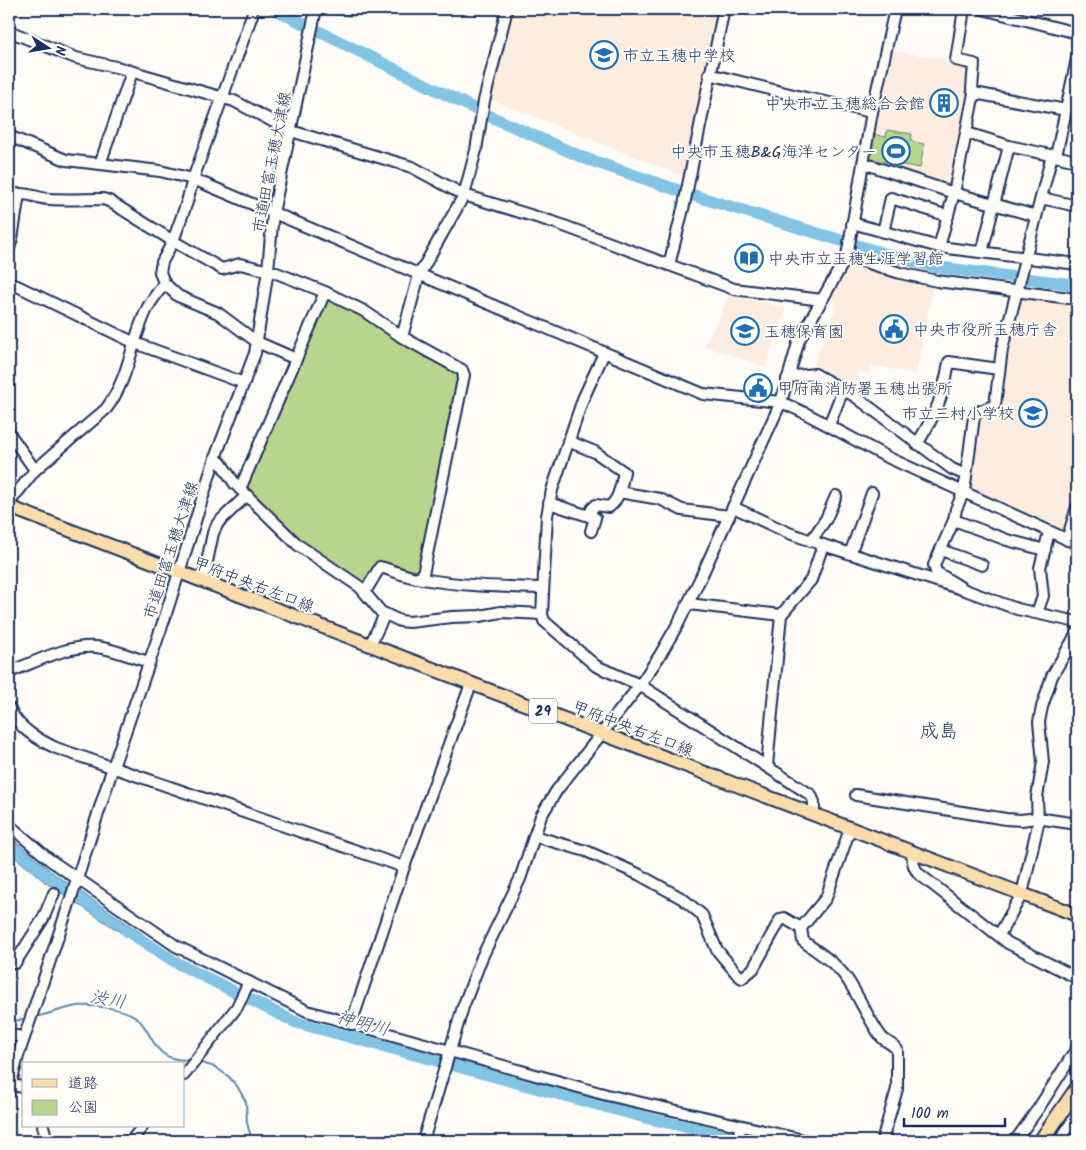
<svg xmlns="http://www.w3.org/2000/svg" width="1086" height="1150" font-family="Kalam,'Klee One',sans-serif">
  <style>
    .built { fill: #fcede0 }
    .green { fill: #b8d58e; stroke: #6a8276 }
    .water { fill: #83c3e4; stroke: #5988ae }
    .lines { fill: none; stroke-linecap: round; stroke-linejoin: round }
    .stream { stroke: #5988ae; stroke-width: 2 }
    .river { stroke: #83c3e4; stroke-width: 12 }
    .minor-casing { stroke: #1b2f5e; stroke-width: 14 }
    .major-casing { stroke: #1b2f5e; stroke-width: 16 }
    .highway-casing { stroke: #1b2f5e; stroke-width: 18 }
    .minor { stroke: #fdfcf7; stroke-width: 10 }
    .major { stroke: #fbddab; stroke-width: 12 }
    .highway { stroke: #fbddab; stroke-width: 14 }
    .labels { text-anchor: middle; stroke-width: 4; stroke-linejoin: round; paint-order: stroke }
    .shield { fill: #fdfcf7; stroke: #5f6c8c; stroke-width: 1 }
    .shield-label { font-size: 15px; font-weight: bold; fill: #1b2f5e }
    .poi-label { font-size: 16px; fill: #1b2f5e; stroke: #fdfcf7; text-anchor: start }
    .street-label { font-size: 16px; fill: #1b2f5e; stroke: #fdfcf7 }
    .water-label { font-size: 18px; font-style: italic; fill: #3a5b86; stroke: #fdfcf7 }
    .quarter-label { font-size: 19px; fill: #1b2f5e; stroke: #fdfcf7 }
  </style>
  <rect width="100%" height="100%" fill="#fdfcf7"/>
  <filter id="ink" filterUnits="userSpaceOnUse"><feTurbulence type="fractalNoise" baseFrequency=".02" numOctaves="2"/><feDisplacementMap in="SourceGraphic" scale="10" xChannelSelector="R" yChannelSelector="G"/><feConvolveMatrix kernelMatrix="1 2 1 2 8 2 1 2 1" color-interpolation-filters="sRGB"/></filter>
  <g filter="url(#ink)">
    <g class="built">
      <polygon points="509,9 708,9 720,12 686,177 487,98"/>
      <polygon points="888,50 974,64 954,193 863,163"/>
      <polygon points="847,256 934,284 916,374 871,365 870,374 859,372 852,395 811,371 838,302 822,300"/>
      <polygon points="731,288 768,293 766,303 786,308 766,367 704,346 720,317"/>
      <polygon points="1020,296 1077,301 1077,484 1065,531 968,488 976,423 982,417 998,409 1000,380"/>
    </g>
    <g class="green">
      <polygon points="887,130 912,134 911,141 924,144 920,168 869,159 873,134 886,137"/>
      <polygon points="333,299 460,373 420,572 416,575 378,563 365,584 360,584 303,544 247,491 245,484 325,301"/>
    </g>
    <polygon class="water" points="9,836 53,873 143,934 138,944 46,883 9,852"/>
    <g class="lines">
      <g class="stream">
        <path d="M39,1016C52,1013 65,1008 77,1006C93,1005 126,1008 137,1018C151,1030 153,1053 172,1058C178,1060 185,1060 191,1060"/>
        <polyline points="9,1017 16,1021 22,1019"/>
        <polyline points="198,1062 215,1067 228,1076 237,1086 246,1102 247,1123 252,1141"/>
      </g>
      <g class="river">
        <polyline points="274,9 485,114 584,158 689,194 895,257 936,267 1077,285"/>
        <polyline points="336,9 350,11 363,9"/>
        <polyline points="127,931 177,963 295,1022 647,1118 750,1141"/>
      </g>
      <defs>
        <g id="minor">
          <polyline points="983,9 1077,33"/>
          <polyline points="252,15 193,179 187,202 173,241 162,262 160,272 164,283 178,296 218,313 257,342 296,359"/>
          <polyline points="9,28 11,32 76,58 120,68 234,101 291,131 412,167 464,195 556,223 734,289 822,300"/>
          <polyline points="709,74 806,98 872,112"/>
          <polyline points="974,93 1066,110"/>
          <polyline points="967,133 1009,146 1077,161"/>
          <polyline points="9,136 66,160 160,171 193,179 703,394 781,402 805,413 887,457 1077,544"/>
          <polyline points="1056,156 1077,59"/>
          <polyline points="863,163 954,193 1036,216"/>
          <polyline points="100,164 132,72"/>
          <polyline points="1041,198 1077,206"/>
          <polyline points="852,223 939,247 1077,264"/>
          <polyline points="883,232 891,198 948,216"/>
          <polyline points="939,247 954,193 974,93 972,89 974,64 956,60 964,9"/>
          <path d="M9,248L12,239L19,194C30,193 39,199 50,199C68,200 86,199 103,199L109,201L173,241L222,269L240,264L274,272L325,292L364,311L402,337L462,370L464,375L422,579"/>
          <polyline points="982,252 1009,146"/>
          <polyline points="847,256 900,273 937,281 1077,299"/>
          <polyline points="669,265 684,205 723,13 720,9"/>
          <polyline points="9,282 135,343 244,383"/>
          <polyline points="402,337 419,275 464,195 476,150 484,101 507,9"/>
          <polyline points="604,353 583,399 552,490 547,516 542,614 544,621 596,666 640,685 811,795 814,802 814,815"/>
          <polyline points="787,379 795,376 815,374 856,397 952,469 966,475"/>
          <polyline points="829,425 843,390"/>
          <polyline points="9,433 35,470"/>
          <path d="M568,441L595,452L624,472C621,484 620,499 609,507L596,505L592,509L589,516"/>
          <path d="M917,444C936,414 943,397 949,362L999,369"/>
          <polyline points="215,458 221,463 235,484 298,545 360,587 381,612 400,621 409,622 452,617 480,616 501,612 542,614"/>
          <polyline points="240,489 325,292"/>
          <polyline points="619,492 660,499 682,510 729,516"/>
          <path d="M9,503L35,470L106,409C129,379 131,342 147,309C151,300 159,292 164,283"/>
          <polyline points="549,503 595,518 591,531"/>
          <polyline points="733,507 789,533 823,545 965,590 1017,609 1077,622"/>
          <polyline points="954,520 1007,540 1045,550"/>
          <polyline points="1067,540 1077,507"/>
          <polyline points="811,541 826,519 836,496"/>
          <polyline points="941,550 982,565"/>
          <polyline points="850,554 872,493"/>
          <polyline points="203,581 213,533 218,523 247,495"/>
          <polyline points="965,590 936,572 934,565 954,520 956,509 964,491 974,417 978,412 995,405 1002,349 1052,155"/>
          <path d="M365,592L380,567C392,570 404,576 417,578C458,586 501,587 543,588"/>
          <polyline points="689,604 781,615 811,580 823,545"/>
          <polyline points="1037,613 1043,596 1040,568 1049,532"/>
          <polyline points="370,645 385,614"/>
          <path d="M9,672C36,662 66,645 96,647C114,649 131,657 149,662"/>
          <path d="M9,708C18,728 37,739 56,748L404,867"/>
          <polyline points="767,766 781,615"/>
          <polyline points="856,795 1006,819 1021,820 1037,818 1077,824"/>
          <polyline points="9,825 50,860 176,946 307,1011 607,1095 808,1141"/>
          <path d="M850,829L826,898L801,928L803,941C819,953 838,964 849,982C860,999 868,1018 880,1035C884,1042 893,1043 897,1050V1089L882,1141"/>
          <polyline points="534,836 586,851 638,874 683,899 702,915 717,950 738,975 742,978 753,969 780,920 784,918 801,928"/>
          <path d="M913,852C912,861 913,867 919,874L1008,943L1077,978"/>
          <polyline points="999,935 1022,894 1038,824 1037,797 1043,762 1039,722 1042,707 1052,676 1077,633"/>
          <polyline points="15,963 43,919 54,893"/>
          <polyline points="351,1024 404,867 471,684"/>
          <polyline points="9,1035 24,1037"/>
          <polyline points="184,1075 237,1007 249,982"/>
          <polyline points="10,1085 24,1087"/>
          <polyline points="9,1091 18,1056 69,904 113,767 165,617 215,458 255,353 268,270 273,213 316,9"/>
          <polyline points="43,1126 47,1141"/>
          <polyline points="131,1141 143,1126"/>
          <polyline points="423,1141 463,1007 482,957 520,879 541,816 557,790 640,685 660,655 679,622 701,577 781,402 799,340 847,256 872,112 895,9"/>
          <polyline points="737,1141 741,1126"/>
          <polyline points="1015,1141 1038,1109 1077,1048"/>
          <polyline points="1060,1141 1077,1113"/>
        </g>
        <polyline id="major" points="9,507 1077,915"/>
        <polyline id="highway" points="1041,1141 1077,1089"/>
      </defs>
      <use href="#minor" class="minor-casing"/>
      <use href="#major" class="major-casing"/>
      <use href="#highway" class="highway-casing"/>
      <use href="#minor" class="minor"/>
      <use href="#major" class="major"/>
      <use href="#highway" class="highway"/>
    </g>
  </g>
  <defs>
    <symbol id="school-ring" viewBox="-11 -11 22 22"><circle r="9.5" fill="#fdfcf7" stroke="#1f6fb2" stroke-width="1.5"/><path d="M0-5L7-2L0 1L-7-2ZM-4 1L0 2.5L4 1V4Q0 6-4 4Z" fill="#1f6fb2"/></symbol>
    <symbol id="building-ring" viewBox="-11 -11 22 22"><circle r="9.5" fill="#fdfcf7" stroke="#1f6fb2" stroke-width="1.5"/><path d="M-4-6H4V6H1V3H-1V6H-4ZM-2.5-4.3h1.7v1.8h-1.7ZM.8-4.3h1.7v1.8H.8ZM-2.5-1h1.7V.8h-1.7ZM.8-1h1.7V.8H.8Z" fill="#1f6fb2"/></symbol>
    <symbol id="stadium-ring" viewBox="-11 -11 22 22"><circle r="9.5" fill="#fdfcf7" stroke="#1f6fb2" stroke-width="1.5"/><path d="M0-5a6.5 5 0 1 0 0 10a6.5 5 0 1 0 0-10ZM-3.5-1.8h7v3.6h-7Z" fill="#1f6fb2"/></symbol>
    <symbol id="library-ring" viewBox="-11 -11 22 22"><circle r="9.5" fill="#fdfcf7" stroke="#1f6fb2" stroke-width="1.5"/><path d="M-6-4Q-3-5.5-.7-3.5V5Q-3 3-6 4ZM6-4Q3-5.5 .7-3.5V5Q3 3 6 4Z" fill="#1f6fb2"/></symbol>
    <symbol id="civic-ring" viewBox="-11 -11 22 22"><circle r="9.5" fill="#fdfcf7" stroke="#1f6fb2" stroke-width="1.5"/><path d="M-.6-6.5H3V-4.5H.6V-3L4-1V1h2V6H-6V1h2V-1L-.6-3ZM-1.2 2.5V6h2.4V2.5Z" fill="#1f6fb2"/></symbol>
  </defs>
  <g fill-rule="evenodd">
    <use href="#school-ring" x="588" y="39" width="32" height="32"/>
    <use href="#building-ring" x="928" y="87" width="32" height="32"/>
    <use href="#stadium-ring" x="880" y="135" width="32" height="32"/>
    <use href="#library-ring" x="733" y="242" width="32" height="32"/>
    <use href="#civic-ring" x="878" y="313" width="32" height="32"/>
    <use href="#school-ring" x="729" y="315" width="32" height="32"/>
    <use href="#civic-ring" x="742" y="372" width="32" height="32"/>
    <use href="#school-ring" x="1017" y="397" width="32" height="32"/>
  </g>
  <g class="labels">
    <rect class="shield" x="529" y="698.5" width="28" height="25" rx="4"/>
    <g class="shield-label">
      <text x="543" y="716">29</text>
    </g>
    <g class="poi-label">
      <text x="623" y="61">市立玉穂中学校</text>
      <text x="925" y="109" text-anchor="end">中央市立玉穂総合会館</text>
      <text x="877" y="157" text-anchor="end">中央市玉穂B&amp;G海洋センター</text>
      <text x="768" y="264">中央市立玉穂生涯学習館</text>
      <text x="913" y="335">中央市役所玉穂庁舎</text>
      <text x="764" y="337">玉穂保育園</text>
      <text x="777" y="394">甲府南消防署玉穂出張所</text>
      <text x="1014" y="419" text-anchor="end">市立三村小学校</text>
    </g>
    <g class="street-label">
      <text transform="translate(271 162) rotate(-79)" y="6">市道田富玉穂大津線</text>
      <text transform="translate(170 550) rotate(-72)" y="6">市道田富玉穂大津線</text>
      <text transform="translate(254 584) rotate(21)" y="6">甲府中央右左口線</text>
      <text transform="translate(633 728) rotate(21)" y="6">甲府中央右左口線</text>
    </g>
    <g class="water-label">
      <text transform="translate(108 999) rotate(10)" y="6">渋川</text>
      <text transform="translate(363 1023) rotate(15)" y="6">神明川</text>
    </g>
    <g class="quarter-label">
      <text x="939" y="737">成島</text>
    </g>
  </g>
  <rect width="1086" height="1150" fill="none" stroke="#fdfcf7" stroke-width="30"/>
  <rect x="15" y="15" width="1056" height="1120" fill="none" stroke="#1b2f5e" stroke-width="2" filter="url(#ink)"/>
  <rect x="22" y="1062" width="162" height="65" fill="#fdfcf7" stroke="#a3aaba"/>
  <rect x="32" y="1079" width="25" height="8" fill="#fbddab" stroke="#a3aaba"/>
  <text x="68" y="1088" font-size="15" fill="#1b2f5e">道路</text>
  <rect x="32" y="1100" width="25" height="15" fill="#b8d58e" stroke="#a3aaba"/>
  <text x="68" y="1112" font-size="15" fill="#1b2f5e">公園</text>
  <g transform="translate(48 48) rotate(102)" stroke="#fdfcf7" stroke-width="4" paint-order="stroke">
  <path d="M0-4L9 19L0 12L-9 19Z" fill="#1b2f5e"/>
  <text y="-8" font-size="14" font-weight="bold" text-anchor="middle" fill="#1b2f5e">N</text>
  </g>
  <path d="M904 1118v8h101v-8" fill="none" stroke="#1b2f5e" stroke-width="2.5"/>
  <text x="911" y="1118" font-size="15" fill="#1b2f5e" stroke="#fdfcf7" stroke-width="4" paint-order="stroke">100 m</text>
</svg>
